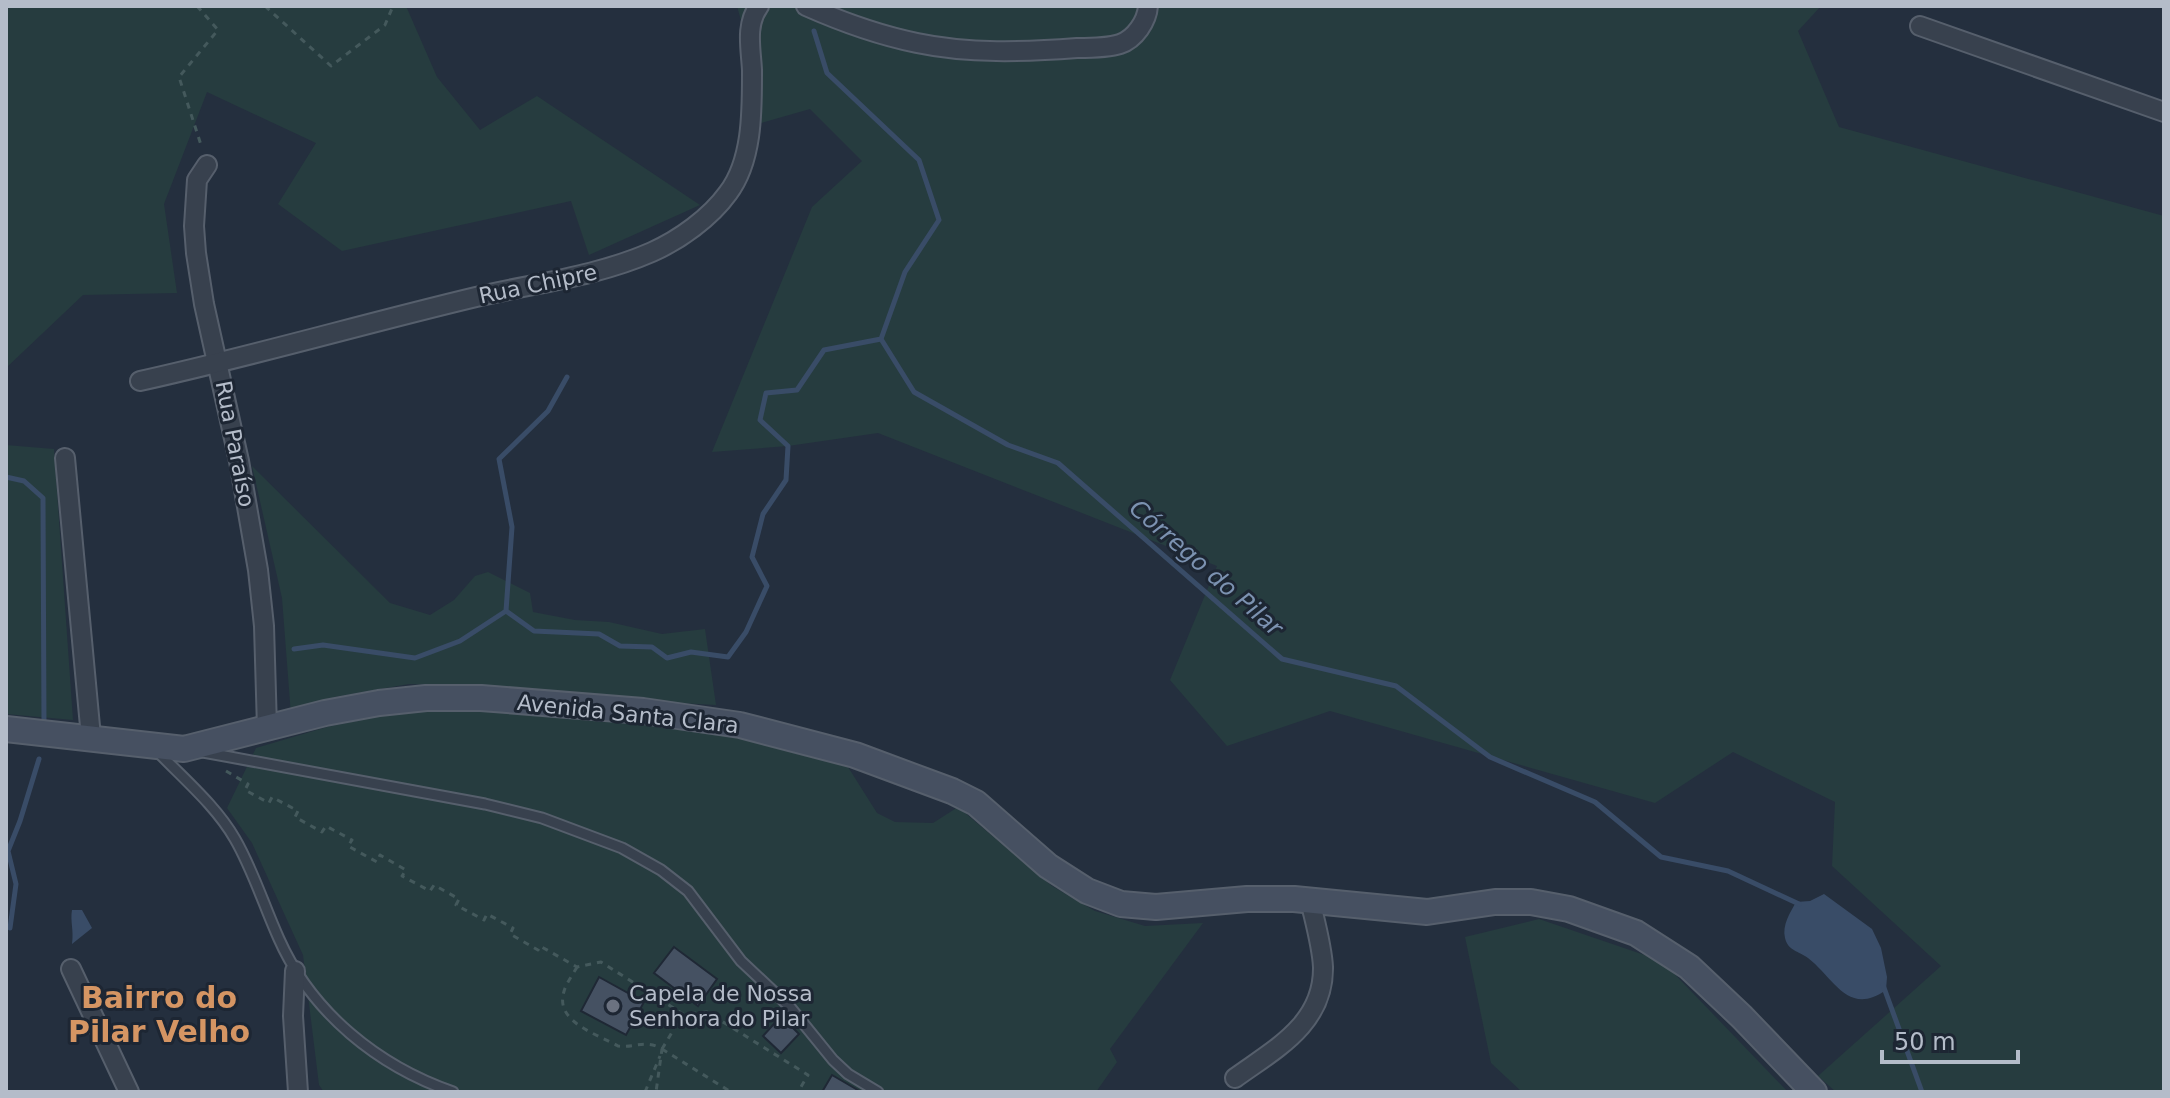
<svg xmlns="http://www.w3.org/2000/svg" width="2170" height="1098" viewBox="0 0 2170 1098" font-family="'DejaVu Sans',sans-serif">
<rect width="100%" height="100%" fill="#242f3e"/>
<g fill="#263c3f">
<polygon points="6,6 406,6 437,77 480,130 537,96 700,205 589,255 571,201 342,251 278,204 316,143 207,92 164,204 177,293 83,295 6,368"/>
<polygon points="737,6 1821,6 1798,31 1839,127 2164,216 2164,1092 1836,1092 1818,1076 1941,966 1832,866 1835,802 1733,752 1655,803 1330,711 1227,746 1170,680 1217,566 878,433 788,446 712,452 812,207 862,161 810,109 754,125 757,79"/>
<polygon points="6,445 54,449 73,720 6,714"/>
<polygon points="252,466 390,603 430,615 454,600 475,576 488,572 530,593 533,612 575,620 609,622 662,634 705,629 716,705 607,699 521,689 409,684 335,697 291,715 282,598"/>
<polygon points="428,706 654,726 737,738 848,767 877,813 895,822 933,823 958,807 1052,886 1095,911 1145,926 1203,923 1110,1049 1117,1062 1096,1092 324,1092 319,1085 303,955 252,843 227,808 256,748 327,727"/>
<polygon points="1539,919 1662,961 1788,1092 1522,1092 1491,1063 1465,937"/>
</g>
<g fill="#394c67">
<path d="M1824,894L1872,929L1881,948L1887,977L1886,990C1848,1017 1834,978 1808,958C1799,951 1788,951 1785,938C1782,925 1790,913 1796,902L1810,901Z"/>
<path d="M72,910H82L92,928L72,944C74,930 70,921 72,910Z"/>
</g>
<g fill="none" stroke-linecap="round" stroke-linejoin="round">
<g stroke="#394c67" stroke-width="5">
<polyline points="881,339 914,392 1008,445 1058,463 1282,659 1396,686 1490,757 1595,802 1661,857 1728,871 1799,904"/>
<polyline points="6,477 24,481 43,498 44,726"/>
<polyline points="506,611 534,631 599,634 620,646 652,647 667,658 691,652 728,657 746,632 767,586 752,557 763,514 786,480 788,446 760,420 766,393 797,390 824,350 881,339 905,272 939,220 919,160 827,73 814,31"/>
<polyline points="294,649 323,645 415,658 460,641 506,611 512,527 499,459 548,411 567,377"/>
<polyline points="10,928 16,884 8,851 20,821 39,759"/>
<polyline points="1883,985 1922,1092"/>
</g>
</g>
<g fill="#455162" stroke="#1f2835" stroke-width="2">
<polygon points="674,947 717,979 698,1006 654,973"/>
<polygon points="599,977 644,1002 626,1035 581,1011"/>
<polygon points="781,1016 799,1034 781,1053 763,1036"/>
<polygon points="832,1075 861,1092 822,1092"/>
</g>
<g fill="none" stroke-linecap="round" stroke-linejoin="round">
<g stroke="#565f6c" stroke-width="13">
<g id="lane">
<path d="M158,752C184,779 216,806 235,839C253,870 264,906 279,939C312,1013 378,1066 453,1092"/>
<polyline points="203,752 485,804 542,818 622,848 661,870 688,891 741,961 790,1007 833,1060 848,1074 878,1092"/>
</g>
</g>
<g stroke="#565f6c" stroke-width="22">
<g id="street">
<path d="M806,6C842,22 878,35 917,43C969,54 1024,52 1077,48C1091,48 1108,48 1120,44C1135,39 1147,21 1148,6"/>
<polyline points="1920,26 2164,112"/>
<polyline points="207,165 197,180 194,226 196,253 204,304 239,461 258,570 264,626 267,728"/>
<path d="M140,381C253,356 363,324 476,297C535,283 595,277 652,252C679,240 710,218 728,193C753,160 752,110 752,70C751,49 745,25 759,6"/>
<polyline points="65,458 91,737"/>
<polyline points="71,969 129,1092"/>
<polyline points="295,971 293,1016 298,1092"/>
<path d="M1235,1078C1275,1049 1324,1024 1323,967C1322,946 1315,922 1310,900"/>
</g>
</g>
<g stroke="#565f6c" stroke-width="28">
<polyline id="secondary" points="6,729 184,749 325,713 379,703 426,698 481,698 643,711 740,725 855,755 952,791 976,803 1048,866 1087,891 1121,904 1156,907 1247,899 1294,899 1427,912 1495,902 1531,902 1569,909 1636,933 1689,967 1742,1017 1814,1092"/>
</g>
<g stroke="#44595c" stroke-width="3" stroke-dasharray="6 6" stroke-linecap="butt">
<polyline points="197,6 218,30 179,77 202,148"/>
<polyline points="265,6 331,66 385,25 393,6"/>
<polyline points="226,771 248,784 245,790 269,803 272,797 298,811 295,817 322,832 326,826 352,840 348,846 377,862 380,855 406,870 402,876 430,891 434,885 459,899 456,905 484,920 487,914 513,928 510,934 538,950 540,946 577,967 601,962 683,1014 707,1012 808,1075 798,1092"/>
<path d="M577,967C572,976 564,986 563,996C558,1023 599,1035 618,1046C635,1048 646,1039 662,1049L656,1092"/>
<polyline points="662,1049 683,1014"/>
<polyline points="662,1049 731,1092"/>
<polyline points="645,1092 660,1056"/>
</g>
<use href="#lane" stroke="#38414e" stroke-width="9"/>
<use href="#street" stroke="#38414e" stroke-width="18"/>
<use href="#secondary" stroke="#465061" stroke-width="24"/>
</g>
<circle fill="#6b7280" stroke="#1d2633" stroke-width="3" cx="613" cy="1006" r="8"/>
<g text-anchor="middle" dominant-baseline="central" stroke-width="6" stroke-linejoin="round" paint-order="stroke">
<g font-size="22" fill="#b4bcc9" stroke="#1d2633">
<text transform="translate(538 284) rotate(-12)">Rua Chipre</text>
<text transform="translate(235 444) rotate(79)">Rua Paraíso</text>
<text transform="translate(628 714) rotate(6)">Avenida Santa Clara</text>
</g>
<g font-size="22" fill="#b4bcc9" stroke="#1d2633" text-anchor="start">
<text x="629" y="993">Capela de Nossa<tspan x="629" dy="25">Senhora do Pilar</tspan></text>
</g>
<g font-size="24" font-style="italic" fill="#7c92b1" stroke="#1d2633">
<text transform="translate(1206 568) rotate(41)">Córrego do Pilar</text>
</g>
<g font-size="30" font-weight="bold" fill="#d59563" stroke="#1d2633">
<text x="159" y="997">Bairro do<tspan x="159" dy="34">Pilar Velho</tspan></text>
</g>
</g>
<rect width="2170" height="1098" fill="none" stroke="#b4bcc9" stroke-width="16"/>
<path d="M1882 1050v12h136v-12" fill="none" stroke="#b4bcc9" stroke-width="4"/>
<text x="1894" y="1050" font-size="24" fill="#b4bcc9" stroke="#1d2633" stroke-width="6" paint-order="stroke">50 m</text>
</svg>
